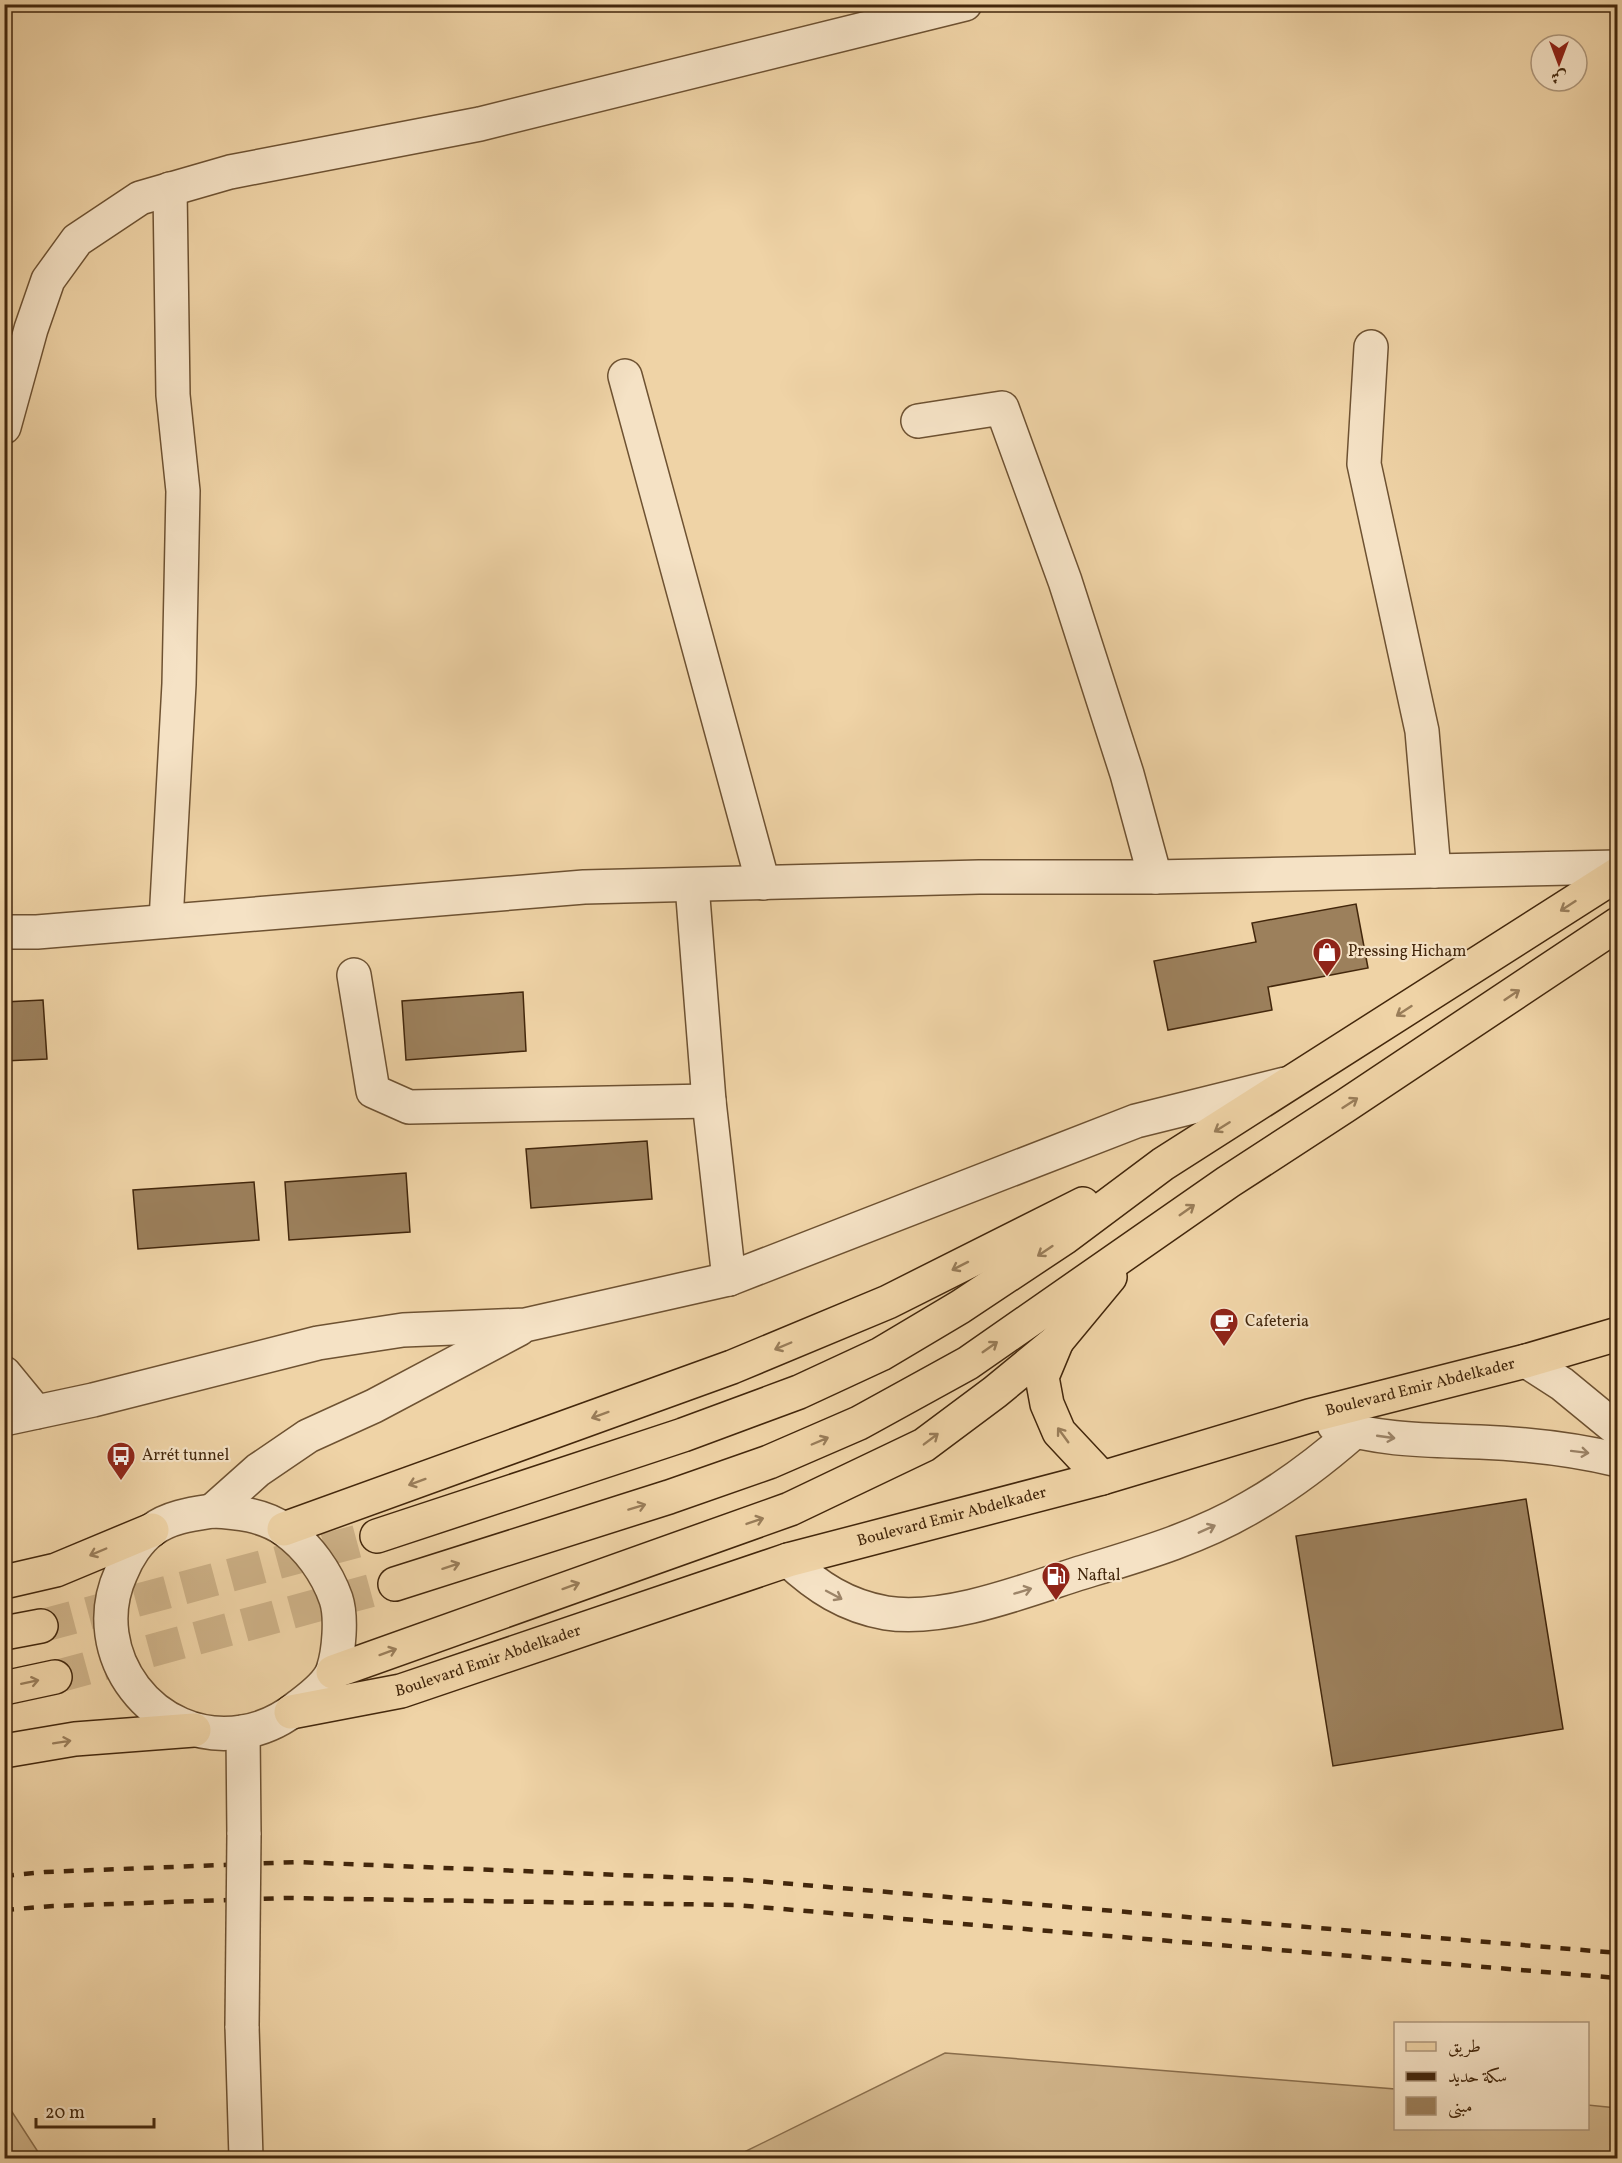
<svg xmlns="http://www.w3.org/2000/svg" width="1622" height="2163" viewBox="0 0 1622 2163" font-family="Vollkorn,Amiri,serif">
<rect width="100%" height="100%" fill="#efd3a6"/>
<filter id="stains"><feTurbulence type="fractalNoise" baseFrequency=".00333" numOctaves="4"/><feColorMatrix values="0 0 0 0 .2 0 0 0 0 .09 0 0 0 0 .02 0 0 0 .5 -.17"/></filter>
<radialGradient id="worn" r=".72"><stop offset=".6" stop-color="#630" stop-opacity="0"/><stop offset="1" stop-color="#630" stop-opacity=".3"/></radialGradient>
<g fill="#d2b68c" stroke="#8a6e4c" stroke-width="1.5">
<polygon points="945,2053 1395,2089 1396,2128 1588,2128 1588,2105 1617,2108 1617,2158 732,2158"/>
<polygon points="4,2101 5,2101 42,2158 5,2158"/>
</g>
<g fill="#9c805c" stroke="#43270c" stroke-width="1.5">
<polygon points="1356,904 1368,968 1268,987 1272,1010 1168,1030 1154,961 1256,942 1252,923"/>
<polygon points="523,992 526,1051 406,1060 402,1001"/>
<polygon points="43,1000 47,1059 4,1061 4,1002"/>
<polygon points="647,1141 652,1199 531,1208 526,1149"/>
<polygon points="406,1173 410,1232 289,1240 285,1182"/>
<polygon points="254,1182 259,1240 138,1249 133,1190"/>
<polygon points="1526,1499 1563,1729 1333,1766 1296,1536"/>
</g>
<g fill="none" stroke-linecap="round" stroke-linejoin="round">
<g stroke="#cdb187" stroke-width="33" stroke-dasharray="33 16" stroke-linecap="butt">
<polyline points="41,1626 377,1536"/>
<polyline points="55,1677 395,1584"/>
</g>
<g stroke="#6e5232" stroke-width="36">
<g id="minor">
<polyline points="1371,347 1364,464 1422,731 1434,871"/>
<polyline points="625,376 763,883"/>
<polyline points="918,421 1002,408 1065,581 1127,774 1155,877"/>
<polyline points="4,427 31,329 48,280 77,240 140,198 230,172 480,124 965,4"/>
<polyline points="692,885 709,1101 729,1279"/>
<polyline points="166,921 179,684 183,491 173,395 170,189"/>
<polyline points="4,932 37,932 584,887 979,877 1155,877 1618,867"/>
<polyline points="354,975 373,1091 409,1107 709,1101"/>
<polyline points="1526,1361 1562,1384 1618,1430"/>
<polyline points="4,1373 36,1412"/>
<polyline points="4,1419 93,1400 318,1343 403,1330 525,1325 729,1279 1136,1121 1285,1084"/>
<path d="M1334,1425C1381,1441 1431,1440 1480,1442C1526,1444 1573,1449 1618,1460"/>
<path d="M212,1511C237,1512 264,1515 285,1530C308,1546 327,1573 336,1599C342,1617 339,1652 333,1670C328,1685 311,1697 299,1706C283,1719 263,1729 242,1732C154,1746 84,1654 121,1573C127,1558 138,1540 152,1530C169,1517 192,1514 212,1511Z"/>
<polyline points="212,1511 258,1470 308,1436 374,1406 519,1329"/>
<path d="M788,1560C817,1587 846,1606 886,1613C944,1622 1022,1592 1077,1574C1136,1556 1197,1539 1251,1507C1288,1486 1322,1460 1354,1432"/>
<polyline points="243,1732 244,1835"/>
<polyline points="242,2026 246,2158"/>
</g>
</g>
<g stroke="#43270c" stroke-width="36">
<g id="major">
<path id="s1" d="M291,1712L401,1691L788,1560L1102,1478L1309,1416L1526,1361L1618,1334"/>
</g>
</g>
<g stroke="#43270c" stroke-width="36">
<g id="highway">
<polyline points="1057,1341 1042,1377 1047,1404 1059,1432 1102,1478"/>
<polyline points="284,1529 732,1367 888,1302 1083,1204"/>
<polyline points="377,1536 683,1435 799,1392 881,1354 960,1307 1064,1238 1163,1164 1618,874"/>
<polyline points="4,1582 56,1570 152,1530"/>
<polyline points="395,1584 669,1497 769,1462 859,1423 968,1363 1228,1182 1345,1106 1618,924"/>
<polyline points="4,1633 41,1626"/>
<polyline points="333,1672 790,1509 924,1445 995,1392 1057,1341 1110,1277"/>
<polyline points="4,1688 55,1677"/>
<polyline points="4,1751 75,1739 194,1730"/>
</g>
</g>
<use href="#minor" stroke="#f5e2c5" stroke-width="33"/>
<use href="#major" stroke="#efd3a6" stroke-width="33"/>
<use href="#highway" stroke="#efd3a6" stroke-width="33"/>
<g stroke="#43270c" stroke-width="4.5" stroke-dasharray="10 10" stroke-linecap="butt">
<polyline points="4,1876 45,1872 297,1862 744,1880 1618,1953"/>
<polyline points="4,1910 53,1906 286,1898 734,1905 1618,1978"/>
</g>
<g stroke="#6e5232" stroke-width="36" stroke-linecap="butt">
<polyline id="minor-bridge" points="242,2026 244,1835"/>
</g>
<use href="#minor-bridge" stroke="#f5e2c5" stroke-width="33"/>
</g>
<defs><path id="oneway-shaft" d="M-6 0H5M1.5-3L5.5 0L1.5 3" fill="none" stroke-width="1.6" stroke-linecap="round" stroke-linejoin="round" transform="scale(1.5)"/></defs>
<g stroke="#997d59">
<use href="#oneway-shaft" transform="translate(1568 906) rotate(147)"/>
<use href="#oneway-shaft" transform="translate(1512 995) rotate(-34)"/>
<use href="#oneway-shaft" transform="translate(1404 1011) rotate(147)"/>
<use href="#oneway-shaft" transform="translate(1350 1103) rotate(-33)"/>
<use href="#oneway-shaft" transform="translate(1222 1127) rotate(148)"/>
<use href="#oneway-shaft" transform="translate(1187 1210) rotate(-35)"/>
<use href="#oneway-shaft" transform="translate(1045 1251) rotate(146)"/>
<use href="#oneway-shaft" transform="translate(960 1266) rotate(153)"/>
<use href="#oneway-shaft" transform="translate(783 1346) rotate(157)"/>
<use href="#oneway-shaft" transform="translate(990 1347) rotate(-35)"/>
<use href="#oneway-shaft" transform="translate(600 1415) rotate(160)"/>
<use href="#oneway-shaft" transform="translate(1063 1435) rotate(-126)"/>
<use href="#oneway-shaft" transform="translate(931 1439) rotate(-37)"/>
<use href="#oneway-shaft" transform="translate(820 1441) rotate(-23)"/>
<use href="#oneway-shaft" transform="translate(417 1482) rotate(160)"/>
<use href="#oneway-shaft" transform="translate(637 1507) rotate(-17)"/>
<use href="#oneway-shaft" transform="translate(755 1521) rotate(-19)"/>
<use href="#oneway-shaft" transform="translate(98 1552) rotate(157)"/>
<use href="#oneway-shaft" transform="translate(451 1566) rotate(-18)"/>
<use href="#oneway-shaft" transform="translate(571 1586) rotate(-20)"/>
<use href="#oneway-shaft" transform="translate(388 1652) rotate(-20)"/>
<use href="#oneway-shaft" transform="translate(30 1682) rotate(-12)"/>
<use href="#oneway-shaft" transform="translate(62 1742) rotate(-9)"/>
</g>
<g stroke="#9c8468">
<use href="#oneway-shaft" transform="translate(1386 1437) rotate(8)"/>
<use href="#oneway-shaft" transform="translate(1580 1452) rotate(7)"/>
<use href="#oneway-shaft" transform="translate(1207 1529) rotate(-24)"/>
<use href="#oneway-shaft" transform="translate(1023 1591) rotate(-17)"/>
<use href="#oneway-shaft" transform="translate(834 1595) rotate(28)"/>
</g>
<defs>
<g id="shop-pin" transform="scale(1.5)"><path d="M0 17L-7.5 6A9.5 9.5 0 1 1 7.5 6Z" fill="#8f2418" stroke="#f5e2c5"/><path d="M-5-2.5h2.3a2.7 3.5 0 0 1 5.4 0H5L5.5 6h-11ZM-1.5-2.5h3a1.5 2.3 0 0 0-3 0Z" fill="#fff"/></g>
<g id="cafe-pin" transform="scale(1.5)"><path d="M0 17L-7.5 6A9.5 9.5 0 1 1 7.5 6Z" fill="#8f2418" stroke="#f5e2c5"/><path d="M-5.5-4.5H6V0H3Q3 3.5 0 3.5H-2.5Q-5.5 3.5-5.5 0ZM3-3.2v2h1.7v-2ZM-6 4.5H4V6H-6Z" fill="#fff"/></g>
<g id="bus-pin" transform="scale(1.5)"><path d="M0 17L-7.5 6A9.5 9.5 0 1 1 7.5 6Z" fill="#8f2418" stroke="#f5e2c5"/><path d="M-5-6H5V4H4V6H2V4H-2V6H-4V4H-5ZM-3.5-4V0h7V-4ZM-3.5 1.2v1.5H-2V1.2ZM2 1.2v1.5H3.5V1.2Z" fill="#fff"/></g>
<g id="fuel-pin" transform="scale(1.5)"><path d="M0 17L-7.5 6A9.5 9.5 0 1 1 7.5 6Z" fill="#8f2418" stroke="#f5e2c5"/><path d="M-5.5-6h7V0h2V4h1.3V-2.5L3-4.5l.8-.8L6-3V5H2.5V1h-1V6h-7ZM-4.2-4.7v3.2H.2V-4.7Z" fill="#fff"/></g>
</defs>
<g fill-rule="evenodd">
<use href="#shop-pin" x="1327" y="952"/>
<use href="#cafe-pin" x="1224" y="1322"/>
<use href="#bus-pin" x="121" y="1456"/>
<use href="#fuel-pin" x="1056" y="1576"/>
</g>
<g text-anchor="middle" dominant-baseline="central" stroke-width="4.5" stroke-linejoin="round" paint-order="stroke">
<g font-size="16" fill="#43270c" stroke="#f5e2c5" text-anchor="start">
<text x="1348" y="952">Pressing Hicham</text>
<text x="1245" y="1322">Cafeteria</text>
<text x="142" y="1456">Arrét tunnel</text>
<text x="1077" y="1576">Naftal</text>
</g>
<g font-size="16" fill="#43270c" stroke="#f5e2c5">
<text stroke="none"><textPath href="#s1" startOffset="1176">Boulevard Emir Abdelkader</textPath></text>
<text stroke="none"><textPath href="#s1" startOffset="690">Boulevard Emir Abdelkader</textPath></text>
<text stroke="none"><textPath href="#s1" startOffset="204">Boulevard Emir Abdelkader</textPath></text>
</g>
</g>
<rect width="1622" height="2163" fill="none" stroke="#efd3a6" stroke-width="24"/>
<rect x="6" y="6" width="1610" height="2151" fill="none" stroke="#43270c" stroke-width="3"/>
<rect x="12" y="12" width="1598" height="2139" fill="none" stroke="#43270c" stroke-width="1.5"/>
<rect x="1394" y="2022" width="195" height="108" fill="#f5e2c5" stroke="#ae977b" stroke-width="1.5"/>
<rect x="1406" y="2042" width="30" height="9" fill="#efd3a6" stroke="#ae977b" stroke-width="1.5"/>
<text x="1448" y="2052" font-size="18" fill="#43270c">طريق</text>
<rect x="1406" y="2072" width="30" height="9" fill="#43270c" stroke="#ae977b" stroke-width="1.5"/>
<text x="1448" y="2082" font-size="18" fill="#43270c">سكة حديد</text>
<rect x="1406" y="2097" width="30" height="18" fill="#9c805c" stroke="#ae977b" stroke-width="1.5"/>
<text x="1448" y="2112" font-size="18" fill="#43270c">مبنى</text>
<g transform="translate(1559 63) rotate(180)"><circle r="28" fill="#f5e2c5" stroke="#ae977b" stroke-width="1.5"/>
<path d="M0-4.5L10 22L0 15L-10 22Z" fill="#8f2418"/>
<text y="-9" font-size="16" font-weight="bold" text-anchor="middle" fill="#43270c">ش</text>
</g>
<path d="M36 2118v9h118v-9" fill="none" stroke="#43270c" stroke-width="3"/>
<text x="45" y="2118" font-size="18" fill="#43270c" stroke="#f5e2c5" stroke-width="4.5" paint-order="stroke">20 m</text>
<rect width="100%" height="100%" filter="url(#stains)"/>
<rect width="100%" height="100%" fill="url(#worn)"/>
</svg>
